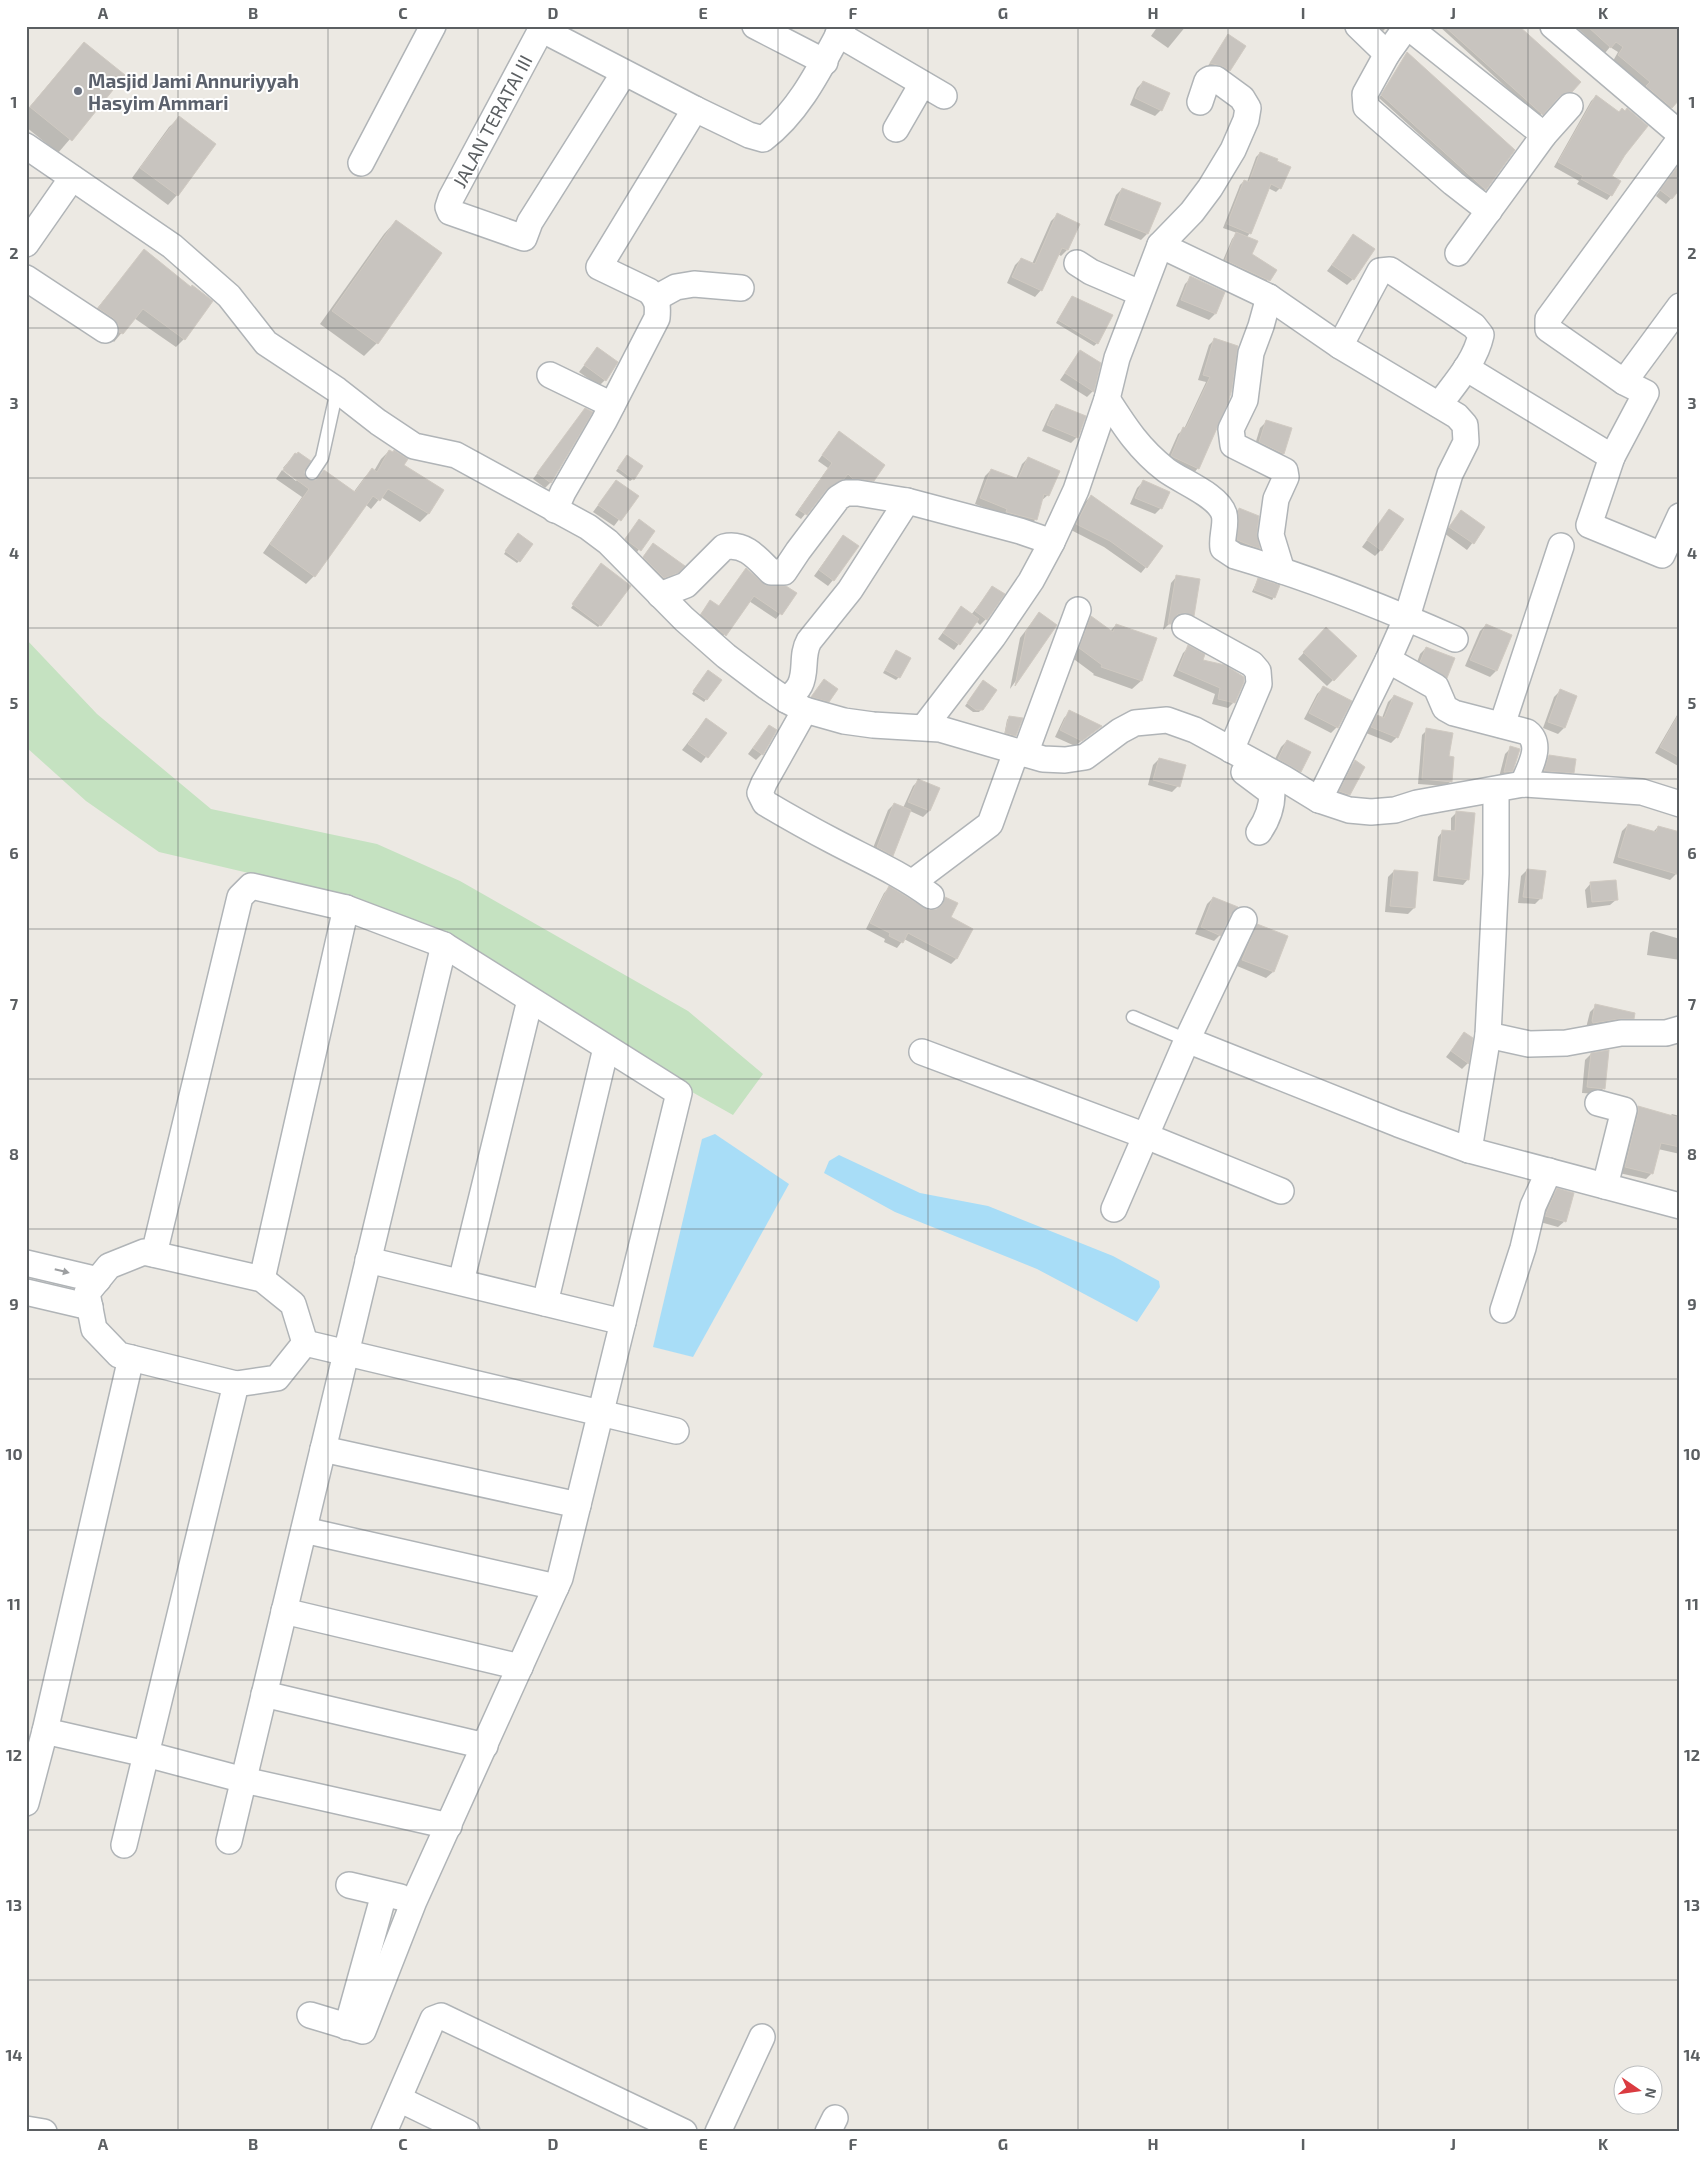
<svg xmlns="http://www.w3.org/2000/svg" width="1706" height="2158" viewBox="0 0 1706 2158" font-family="'Exo 2',sans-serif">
<rect width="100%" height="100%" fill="#ece9e3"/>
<polygon fill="#c5e2c1" points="26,639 97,714 211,809 377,844 460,881 688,1011 763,1074 733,1115 339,894 159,852 86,801 26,747"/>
<g fill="#a8ddf7">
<polygon points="715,1134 789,1184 693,1357 653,1347 702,1139"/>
<polygon points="839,1155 920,1193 988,1206 1113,1256 1159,1281 1160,1287 1137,1322 1037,1269 895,1212 824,1173 829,1161"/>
</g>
<g fill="#0003">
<polygon points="1158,26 1186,26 1168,48 1151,36"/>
<polygon points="1376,26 1388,26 1383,31"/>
<polygon points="1439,26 1517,26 1579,82 1568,94 1561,95 1556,98 1539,117"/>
<polygon points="1575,26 1672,26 1680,97 1666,113 1642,92 1646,88 1613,61 1618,52 1610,47 1605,53"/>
<polygon points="1229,36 1244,46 1229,70 1223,76 1205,70"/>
<polygon points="84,43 124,76 58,153 26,127 26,111"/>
<polygon points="1407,54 1514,150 1483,192 1379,98"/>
<polygon points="1143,82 1161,110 1155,116 1130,105 1137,88"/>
<polygon points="1596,96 1624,154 1610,176 1611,195 1607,200 1577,184 1579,181 1554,167 1591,101"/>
<polygon points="179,118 215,144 177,195 168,205 132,178 169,127"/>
<polygon points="1260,153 1280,188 1276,192 1268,188 1250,233 1246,238 1251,255 1275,270 1264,285 1221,265 1232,239 1237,233 1223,228 1240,185 1244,181 1247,182 1256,157"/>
<polygon points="1680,163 1680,194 1677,192 1666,204 1656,196"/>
<polygon points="1122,189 1147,234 1141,240 1104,225 1116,195"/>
<polygon points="1057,215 1078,224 1067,250 1061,256 1058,254 1041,290 1035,297 1007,283 1015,265 1021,259 1032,264 1051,221"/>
<polygon points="396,221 441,253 377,343 364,356 320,324 384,234"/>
<polygon points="1353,236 1353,279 1347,285 1327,271"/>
<polygon points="144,251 184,339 176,347 134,318 114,342 90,317"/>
<polygon points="1191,278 1215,314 1209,320 1176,306 1185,284"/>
<polygon points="1070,300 1097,343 1094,346 1056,323"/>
<polygon points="1214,340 1237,347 1198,468 1193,474 1166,461 1178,434 1184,429 1206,382 1198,380 1209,345"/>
<polygon points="597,349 605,380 599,386 579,372"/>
<polygon points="1080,351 1100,364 1093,391 1087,397 1060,380"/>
<polygon points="1057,405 1077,437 1071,443 1042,431 1051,411"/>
<polygon points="585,409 591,412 550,483 545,488 533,479"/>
<polygon points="1266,422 1290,429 1283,454 1277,460 1254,448 1260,428"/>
<polygon points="834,438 873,480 868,485 848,483 843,479 823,492 801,519 795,515 828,468 818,461"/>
<polygon points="389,451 403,466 443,490 428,514 420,522 381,497 371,509 365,504 314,576 306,584 263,553 302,497 276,479 282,470 296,481 298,479 283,468 295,454 306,481 315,481 324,472 353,493 364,478 372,470 374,471 381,459"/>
<polygon points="627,456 633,479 630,481 616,471"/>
<polygon points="1028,458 1048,495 1041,501 1036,519 1030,525 975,504 985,476 991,470 1016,479 1022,464"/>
<polygon points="616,481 637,496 614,526 593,512"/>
<polygon points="1143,482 1161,508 1155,514 1130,504 1137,488"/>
<polygon points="1091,496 1146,567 1141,573 1104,547 1071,530 1085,502"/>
<polygon points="1239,509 1258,517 1255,533 1259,548 1253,554 1232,546 1233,515"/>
<polygon points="1389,510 1381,550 1375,556 1362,547"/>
<polygon points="1461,512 1484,528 1467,550 1444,533"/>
<polygon points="639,521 653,531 634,556 620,545"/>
<polygon points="843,536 833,580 828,586 814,576"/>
<polygon points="516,537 519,561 517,563 504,554"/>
<polygon points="653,544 683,566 670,578 657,583 638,564"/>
<polygon points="599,567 600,625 598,627 571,608"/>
<polygon points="746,569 765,586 795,594 776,619 749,601 720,640 696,620 710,602 718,607"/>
<polygon points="1177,576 1193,615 1187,621 1178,618 1173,620 1163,630 1171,583"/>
<polygon points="1258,579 1274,597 1272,600 1252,592"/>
<polygon points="993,587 986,619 980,625 976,621 954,650 938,639 961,608 971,615"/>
<polygon points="1039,613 1056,625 1010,689 1020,638"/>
<polygon points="1091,617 1110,631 1116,625 1156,639 1141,681 1132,689 1093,675 1094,674 1071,657 1083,626"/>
<polygon points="1486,625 1510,635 1496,671 1490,677 1465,666 1480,631"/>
<polygon points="1320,635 1333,680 1327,686 1298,659"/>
<polygon points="1189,647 1234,702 1228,708 1212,704 1215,694 1173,676 1183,653"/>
<polygon points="1426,648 1453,659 1446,677 1440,683 1415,668 1420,654"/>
<polygon points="896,651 899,677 896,680 883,673"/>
<polygon points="706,674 720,680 704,702 692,694"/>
<polygon points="822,683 828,701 825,704 810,700"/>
<polygon points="981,684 982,709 979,712 973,712 965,706"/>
<polygon points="1323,688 1337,727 1331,733 1304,719 1317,694"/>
<polygon points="1560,691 1564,728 1558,734 1543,728 1554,697"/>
<polygon points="1394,696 1397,737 1391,743 1366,733 1371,722 1377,716 1382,718 1388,702"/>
<polygon points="1680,710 1680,767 1655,753"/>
<polygon points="1070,712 1100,726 1075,746 1055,737 1064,718"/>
<polygon points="1009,717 1015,736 1012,738 1004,736 1007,720"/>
<polygon points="706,719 725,733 701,763 682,750"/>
<polygon points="769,726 762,754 756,760 748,754"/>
<polygon points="1427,730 1448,757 1451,781 1446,786 1418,784 1422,735"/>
<polygon points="1287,741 1309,752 1300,771 1294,777 1272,765 1281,747"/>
<polygon points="1511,748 1512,771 1505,777 1499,777 1505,754"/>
<polygon points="1549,756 1573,772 1570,775 1542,773 1546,759"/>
<polygon points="1159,759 1178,786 1172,792 1148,785 1153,765"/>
<polygon points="1355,762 1349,794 1343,800 1334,797 1349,768"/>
<polygon points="919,780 939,789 929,811 923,817 910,811 892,855 886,861 871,853 888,810 894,804 903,808 913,786"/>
<polygon points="1456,813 1468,879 1463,885 1433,881 1438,837 1443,831 1451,832 1451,818"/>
<polygon points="1628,825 1653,832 1658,827 1680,833 1680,875 1676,874 1670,880 1613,863 1622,831"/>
<polygon points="1527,870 1541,898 1535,904 1518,903 1521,876"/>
<polygon points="1394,871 1414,908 1408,914 1385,912 1388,877"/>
<polygon points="1591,883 1617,899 1610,905 1587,908 1585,890"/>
<polygon points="889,888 929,912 938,910 940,904 946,898 950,918 971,929 956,959 951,964 904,939 897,948 884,942 885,939 866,929 884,893"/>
<polygon points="1213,898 1230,914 1220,935 1214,941 1195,934 1207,904"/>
<polygon points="1258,926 1286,937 1273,972 1266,978 1237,966 1252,932"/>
<polygon points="1653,931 1680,939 1680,964 1680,960 1647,955 1650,933"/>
<polygon points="1596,1006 1633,1018 1627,1024 1586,1028 1590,1012"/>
<polygon points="1464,1034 1472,1039 1468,1063 1462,1069 1446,1057"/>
<polygon points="1591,1054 1604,1088 1598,1094 1582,1093 1585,1060"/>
<polygon points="1638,1108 1670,1116 1672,1114 1680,1116 1680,1154 1658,1149 1652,1173 1646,1179 1619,1173 1632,1114"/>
<polygon points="1557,1190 1565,1221 1558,1227 1540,1222 1551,1196"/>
</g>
<g fill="#c8c4bf" stroke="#d0cac2">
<polygon points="1444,26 1519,26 1581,82 1572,92 1565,93 1560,96 1543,115"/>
<polygon points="1587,26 1674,26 1680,31 1680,99 1672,108 1646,86 1650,82 1618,55 1623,47 1616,42 1611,48"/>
<polygon points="1228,34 1246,46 1230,71 1224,67 1210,63"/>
<polygon points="84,42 125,75 72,141 30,107"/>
<polygon points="1407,52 1515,150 1486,190 1381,95"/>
<polygon points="1143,81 1170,93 1162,111 1135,98"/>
<polygon points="1596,95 1619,112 1622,108 1625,111 1627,108 1648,126 1625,155 1612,176 1621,181 1612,196 1581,179 1583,176 1558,162"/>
<polygon points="179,116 216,144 178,196 140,168"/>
<polygon points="1260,152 1278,159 1277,161 1291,167 1281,189 1271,184 1251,234 1227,224 1244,180 1249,182"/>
<polygon points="1680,164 1680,189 1672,199 1660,190"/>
<polygon points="1122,188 1161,203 1148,234 1110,219"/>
<polygon points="1057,213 1080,224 1068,250 1062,248 1042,291 1012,277 1021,258 1035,264"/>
<polygon points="396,220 442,253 378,344 332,311"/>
<polygon points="1236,232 1258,241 1252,254 1277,270 1270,281 1225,260"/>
<polygon points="1353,234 1375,249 1354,280 1332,265"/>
<polygon points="144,249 191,287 192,285 213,301 185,340 143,309 123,334 119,332 118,324 113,318 98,308"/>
<polygon points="1190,276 1225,292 1216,314 1181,300"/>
<polygon points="1072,296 1113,315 1098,344 1058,320"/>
<polygon points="1214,338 1238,346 1232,389 1228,403 1199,469 1171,456 1183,427 1186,428 1210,377 1203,375"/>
<polygon points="597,347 618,362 606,381 584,365"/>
<polygon points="1080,350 1101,363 1094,392 1065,373"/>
<polygon points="1056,404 1086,416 1078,438 1047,425"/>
<polygon points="585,408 593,412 551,483 537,473"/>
<polygon points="1266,420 1292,428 1284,454 1259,442"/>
<polygon points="839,431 885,465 874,481 853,479 848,474 844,479 827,489 807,515 799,510 832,463 822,455"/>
<polygon points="389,450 393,452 394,450 408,459 404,465 444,490 429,514 388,489 380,501 373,496 315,577 270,544 309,489 283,470 295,453 297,454 298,452 311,461 304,472 307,479 316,480 324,470 355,492 372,468 377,472"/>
<polygon points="627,455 643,466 634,480 618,468"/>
<polygon points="1028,457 1060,471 1049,496 1044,494 1037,520 1006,512 1007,509 980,498 991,469 1018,479"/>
<polygon points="616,480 639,496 621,521 598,505"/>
<polygon points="1143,480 1170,492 1162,509 1135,498"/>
<polygon points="1091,495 1163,546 1147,568 1110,541 1076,524"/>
<polygon points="1239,508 1259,516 1257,533 1260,549 1237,540"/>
<polygon points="1389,509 1404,519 1382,551 1367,540"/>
<polygon points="1461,510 1485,527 1474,544 1449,527"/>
<polygon points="639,519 655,531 641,551 625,539"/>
<polygon points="518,533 533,544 520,562 505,551"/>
<polygon points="843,535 859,546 834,581 819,570"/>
<polygon points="653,543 685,566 678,573 664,578 643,557"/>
<polygon points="601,563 631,586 601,626 572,604"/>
<polygon points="746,568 765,585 786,586 797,593 782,615 754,596 726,636 701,614 710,600 719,606"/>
<polygon points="1176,575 1200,579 1194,616 1185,613 1178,614 1171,624 1168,624"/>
<polygon points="1258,578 1280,585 1275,598 1254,590"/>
<polygon points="992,586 1005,594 987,620 975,611"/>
<polygon points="961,606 979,619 960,645 943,633"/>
<polygon points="1039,612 1057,625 1015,686 1026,631"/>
<polygon points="1091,616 1113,632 1116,624 1157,638 1142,681 1101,667 1102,665 1079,648"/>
<polygon points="1486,624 1512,635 1497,671 1470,660"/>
<polygon points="1326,627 1357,656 1334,681 1303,652"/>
<polygon points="1188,645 1205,654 1203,660 1225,665 1244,677 1244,682 1235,703 1218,699 1220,688 1178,670"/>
<polygon points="1426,647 1455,658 1447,678 1420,662"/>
<polygon points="896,650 911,658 900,678 885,670"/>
<polygon points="708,670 722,680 707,700 693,691"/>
<polygon points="824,679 838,689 829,702 811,697"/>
<polygon points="983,680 997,690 983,710 976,710 967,703"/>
<polygon points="1323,686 1352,701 1338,728 1309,713"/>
<polygon points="1560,689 1577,696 1565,728 1548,722"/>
<polygon points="1394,695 1413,703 1398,738 1371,727 1377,715 1384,718"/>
<polygon points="1069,710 1102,726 1082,741 1060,730"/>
<polygon points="1680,712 1680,758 1660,747"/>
<polygon points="1009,716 1023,718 1016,736 1005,733"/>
<polygon points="706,718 727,733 708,758 688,744"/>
<polygon points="769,725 777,730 763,755 753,748"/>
<polygon points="1426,728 1453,733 1449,756 1454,757 1452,782 1422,779"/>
<polygon points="1287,740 1311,752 1301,772 1278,759"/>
<polygon points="1510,746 1520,749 1513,771 1506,772 1504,772"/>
<polygon points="1549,755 1576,759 1574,773 1544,771"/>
<polygon points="1159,758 1186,765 1180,787 1153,780"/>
<polygon points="1355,760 1365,767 1350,795 1339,791"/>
<polygon points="918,779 940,788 930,811 908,802"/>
<polygon points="894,803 911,810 893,856 877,847"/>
<polygon points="1456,811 1475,813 1469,880 1438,876 1442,830 1455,831"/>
<polygon points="1628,824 1656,832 1658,826 1680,832 1680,875 1618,857"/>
<polygon points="1527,869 1546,871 1542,899 1523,897"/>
<polygon points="1394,870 1418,872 1415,908 1390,906"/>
<polygon points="1616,880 1618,900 1592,902 1590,882"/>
<polygon points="889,886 929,910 937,909 942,905 945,897 958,903 951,917 973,929 957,959 908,933 903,943 889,936 890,933 870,923"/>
<polygon points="1213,897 1238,907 1231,914 1221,936 1201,927"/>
<polygon points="1257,924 1288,936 1274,972 1242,960"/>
<polygon points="1595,1004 1635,1013 1634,1019 1619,1019 1593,1023 1592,1021"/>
<polygon points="1464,1032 1473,1038 1469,1064 1451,1051"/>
<polygon points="1609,1050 1605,1089 1587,1087 1591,1053"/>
<polygon points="1638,1106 1680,1118 1680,1147 1661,1143 1653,1174 1625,1167 1638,1113"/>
<polygon points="1557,1188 1574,1193 1566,1222 1545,1216"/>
</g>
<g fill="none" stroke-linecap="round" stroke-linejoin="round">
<g stroke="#b0b4b7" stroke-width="15">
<g id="service">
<polyline points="312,473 322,458 337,390"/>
<polyline points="1133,1017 1187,1040"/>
</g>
</g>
<g stroke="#b0b4b7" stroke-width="28">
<g id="minor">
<polyline points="543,26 451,198 448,207 450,212 524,238 530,222 624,73"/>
<polyline points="755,26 825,62"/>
<polyline points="1358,26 1387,54"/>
<polyline points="1407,26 1387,54 1365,94 1366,107 1453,183 1489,211"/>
<polyline points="1407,26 1544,135"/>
<polyline points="1553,26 1680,134"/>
<path d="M541,29L695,109L749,135L763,139C800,111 821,66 843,26"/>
<polyline points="838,34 944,96"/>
<polyline points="896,129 922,84"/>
<polyline points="1680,139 1548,319 1548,329 1624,382 1646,393 1612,457 1589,525 1662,555 1680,516"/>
<polyline points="26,146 172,246 229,296 266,343 337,390 378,422 414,446 456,455 588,527 608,542 684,619 726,656 767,687 786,700 805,710 844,721 873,725 940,729 1043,759 1065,760 1085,757 1120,731 1135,723 1167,720 1195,730 1283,778 1319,800 1349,810 1371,812 1395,810 1417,803 1523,784 1642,792 1680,804"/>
<polyline points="361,163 433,26"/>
<polyline points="26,244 72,178"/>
<polyline points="1160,245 1269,297 1340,346 1457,416 1465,425 1466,442 1450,474 1407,617 1388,660 1319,800"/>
<polyline points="1458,253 1544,135 1570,106"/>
<polyline points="1077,263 1091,272 1140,293"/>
<polyline points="26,278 105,330"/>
<polyline points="1269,297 1261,326 1251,353 1245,400 1231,429 1233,445 1285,471 1286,477 1276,499 1271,535 1282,571"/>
<polyline points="656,298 676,287 694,284 741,288"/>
<path d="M1340,346L1380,271L1390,270L1474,326L1481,335C1475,362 1455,383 1439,405"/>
<polyline points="1466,368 1612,457"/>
<polyline points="550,375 612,405"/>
<polyline points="1624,382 1680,306"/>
<path d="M1107,399C1125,427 1139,449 1166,470C1182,482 1218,495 1224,514C1227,524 1221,538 1223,548L1235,556C1310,578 1383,607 1455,639"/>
<path d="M555,510L563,492L604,421L657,318C658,306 658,300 649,291L599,267L695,109"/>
<path d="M660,595L686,585L724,547C745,542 758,559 771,572H784L798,551L838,498L846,493H858L907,501L1020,531L1052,542"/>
<polyline points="1185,627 1252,664 1258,671 1259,684 1231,750"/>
<path d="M1388,660L1436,687L1445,708L1454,713L1527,732C1544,745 1529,768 1523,784"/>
<path d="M786,700C791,696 797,691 800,685C807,671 801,655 809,641L850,590L907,501"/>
<path d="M805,710L764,783L760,793L765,803C787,816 810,829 833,841C867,859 900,873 931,896"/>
<polyline points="1502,725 1561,546"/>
<polyline points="924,727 993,637 1031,581 1052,542 1076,490 1107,399 1117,358 1160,245 1192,212 1210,188 1233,150 1246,120 1248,108 1242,98 1216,79 1210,79 1207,81 1200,102"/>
<polyline points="1025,754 1078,610"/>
<path d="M1244,772L1272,793C1272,807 1268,819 1259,832"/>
<polyline points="913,882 990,824 1016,752"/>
<polyline points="1488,1035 1529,1044 1566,1043 1621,1033 1666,1033 1680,1029"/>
<polyline points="1187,1040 1398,1124 1469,1150 1680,1206"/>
<polyline points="922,1052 1146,1136 1281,1191"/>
<polyline points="1598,1103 1624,1110 1605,1186"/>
<polyline points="1469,1150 1488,1035 1496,874 1496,790"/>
<polyline points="1114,1209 1187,1040 1244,920"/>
<polygon points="144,1252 262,1279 293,1304 305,1343 277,1378 236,1384 119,1355 94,1329 87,1293 109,1266"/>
<polyline points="154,1254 240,897 251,886 346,908 444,945 679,1093 623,1322 368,1260"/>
<polyline points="26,1263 98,1280"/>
<polyline points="262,1279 346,908"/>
<polyline points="461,1282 530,1000"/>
<polyline points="26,1292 90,1307"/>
<polyline points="545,1303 606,1048"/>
<polyline points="1503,1310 1523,1248 1533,1206 1549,1171"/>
<polyline points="305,1343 676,1431"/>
<polyline points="323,1449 578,1505"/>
<polyline points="304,1530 556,1587"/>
<polyline points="284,1611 520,1667"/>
<polyline points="264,1694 485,1746"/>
<polyline points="45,1731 146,1754 244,1780 449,1826"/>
<polyline points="26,1803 45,1731 131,1358"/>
<polyline points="229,1841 444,945"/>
<polyline points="124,1845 236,1384"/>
<polyline points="349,1885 400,1897"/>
<polyline points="310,2015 363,2031 414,1901 560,1578 623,1322"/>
<polyline points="347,2027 384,1894"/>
<polyline points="399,2099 467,2132"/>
<polyline points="26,2129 44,2132"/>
<polyline points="384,2132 433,2019 441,2016 684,2132"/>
<polyline points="718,2132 762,2037"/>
<polyline points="828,2132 835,2118"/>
</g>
</g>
<use href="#service" stroke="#fff" stroke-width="12"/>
<use href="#minor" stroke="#fff" stroke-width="25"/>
</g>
<defs><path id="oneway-solid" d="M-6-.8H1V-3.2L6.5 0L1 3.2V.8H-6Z" transform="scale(1.25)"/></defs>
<use fill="#9d9fa1" href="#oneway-solid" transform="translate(62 1271) rotate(14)"/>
<path fill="none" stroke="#5b5f62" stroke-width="1" stroke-opacity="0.55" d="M178,26V2132M328,26V2132M478,26V2132M628,26V2132M778,26V2132M928,26V2132M1078,26V2132M1228,26V2132M1378,26V2132M1528,26V2132M26,178H1680M26,328H1680M26,478H1680M26,628H1680M26,779H1680M26,929H1680M26,1079H1680M26,1229H1680M26,1379H1680M26,1530H1680M26,1680H1680M26,1830H1680M26,1980H1680"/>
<circle fill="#6b7280" stroke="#fff" stroke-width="2" cx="78" cy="91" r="5"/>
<g text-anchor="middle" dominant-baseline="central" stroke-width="4" stroke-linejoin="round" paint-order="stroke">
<g font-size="19" font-weight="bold" fill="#5b616d" stroke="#fff" text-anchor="start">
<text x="88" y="80">Masjid Jami Annuriyyah<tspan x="88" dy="22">Hasyim Ammari</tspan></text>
</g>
<g font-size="19" fill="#5b5f62" stroke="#fff">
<text transform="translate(492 121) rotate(-62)">JALAN TERATAI III</text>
</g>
</g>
<rect width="1706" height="2158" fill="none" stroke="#ffffff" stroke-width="55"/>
<g transform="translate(1638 2090) rotate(103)"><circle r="24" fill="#ffffff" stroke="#bdbfc0"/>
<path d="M0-4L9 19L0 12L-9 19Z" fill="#da3b40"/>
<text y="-8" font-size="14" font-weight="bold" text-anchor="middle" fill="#5b5f62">N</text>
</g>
<rect x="28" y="28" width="1650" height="2102" fill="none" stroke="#5b5f62" stroke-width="2"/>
<g font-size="16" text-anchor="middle" font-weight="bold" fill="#5b5f62">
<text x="103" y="19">A</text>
<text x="253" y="19">B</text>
<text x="403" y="19">C</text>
<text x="553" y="19">D</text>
<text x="703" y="19">E</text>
<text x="853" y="19">F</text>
<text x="1003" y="19">G</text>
<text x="1153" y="19">H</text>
<text x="1303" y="19">I</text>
<text x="1453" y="19">J</text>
<text x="1603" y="19">K</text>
<text x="14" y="108">1</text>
<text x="1692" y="108">1</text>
<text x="14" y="259">2</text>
<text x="1692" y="259">2</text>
<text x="14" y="409">3</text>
<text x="1692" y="409">3</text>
<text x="14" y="559">4</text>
<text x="1692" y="559">4</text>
<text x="14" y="709">5</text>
<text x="1692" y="709">5</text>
<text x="14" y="859">6</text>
<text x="1692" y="859">6</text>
<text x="14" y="1010">7</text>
<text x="1692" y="1010">7</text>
<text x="14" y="1160">8</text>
<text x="1692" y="1160">8</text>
<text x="14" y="1310">9</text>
<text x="1692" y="1310">9</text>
<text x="14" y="1460">10</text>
<text x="1692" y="1460">10</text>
<text x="14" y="1610">11</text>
<text x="1692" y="1610">11</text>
<text x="14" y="1761">12</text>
<text x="1692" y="1761">12</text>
<text x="14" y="1911">13</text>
<text x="1692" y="1911">13</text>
<text x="14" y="2061">14</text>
<text x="1692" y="2061">14</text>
<text x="103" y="2150">A</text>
<text x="253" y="2150">B</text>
<text x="403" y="2150">C</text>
<text x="553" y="2150">D</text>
<text x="703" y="2150">E</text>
<text x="853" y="2150">F</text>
<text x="1003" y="2150">G</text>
<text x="1153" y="2150">H</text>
<text x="1303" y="2150">I</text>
<text x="1453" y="2150">J</text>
<text x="1603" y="2150">K</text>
</g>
</svg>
